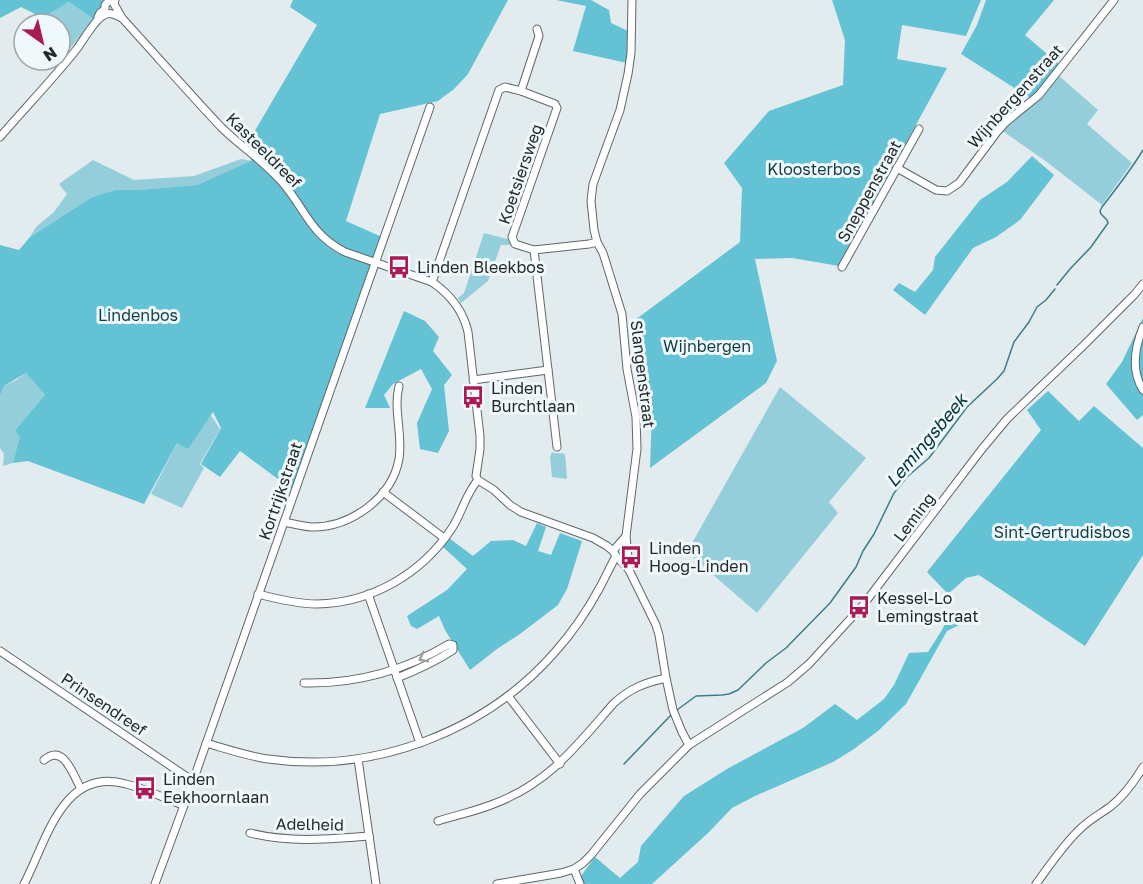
<svg xmlns="http://www.w3.org/2000/svg" width="1143" height="884" viewBox="0 0 1143 884" font-family="'Golos Text',sans-serif">
<rect width="100%" height="100%" fill="#e2ebed"/>
<g fill="#95cedb">
<polygon points="69,2 93,19 59,63 57,63 53,60 60,60 60,24 41,24 43,18"/>
<polygon points="1058,75 1098,110 1087,124 1132,163 1102,205 1047,162 1001,130"/>
<polygon points="241,159 252,161 197,185 141,190 115,190 92,197 30,237 36,227 54,212 67,194 59,184 93,160 134,180 194,176"/>
<polygon points="484,233 511,240 513,245 501,245 488,281 461,303 458,298 464,293"/>
<polygon points="26,373 45,395 15,430 21,437 13,463 3,466 4,454 0,448 0,396 4,386 15,381"/>
<polygon points="780,387 866,458 829,502 838,513 757,613 687,552"/>
<polygon points="210,414 220,429 200,464 204,468 182,508 151,494 177,443 187,448"/>
<path d="M552,452C557,455 561,452 565,454L567,479L552,477L550,457Z"/>
</g>
<g fill="#64c2d5">
<polygon points="0,0 106,0 93,19 69,2 43,18 21,7 0,18"/>
<polygon points="293,0 508,0 468,74 454,89 438,101 380,114 346,221 382,237 294,491 240,451 220,477 201,464 221,428 213,412 188,449 177,443 144,504 28,461 13,463 20,437 15,430 45,395 26,373 4,386 0,396 0,245 19,250 30,237 92,197 115,190 139,190 197,185 251,161 249,151 246,146 317,25 290,7"/>
<polygon points="556,0 591,0 609,10 611,23 628,31 627,63 573,51 586,6"/>
<polygon points="832,0 981,0 966,36 902,25 897,59 947,68 839,266 792,258 755,259 777,361 766,383 650,468 652,411 635,320 740,242 742,188 724,163 769,111 843,85 845,40"/>
<polygon points="986,0 1054,0 1025,35 1060,65 1032,99 961,54 977,25"/>
<polygon points="1032,156 1054,175 1020,220 996,237 973,248 925,315 893,290 899,283 915,292 933,270 935,257 980,200 1007,182"/>
<polygon points="404,311 425,321 439,337 433,351 452,375 444,385 449,431 438,453 420,449 417,423 432,389 421,369 393,384 384,395 390,408 365,408"/>
<polygon points="1143,318 1143,415 1137,420 1106,384 1122,362"/>
<polygon points="1048,391 1079,421 1094,406 1143,448 1143,555 1085,646 979,575 966,578 948,594 927,572 1041,430 1027,410"/>
<polygon points="537,523 546,527 538,551 551,555 560,533 582,541 567,589 558,605 520,634 497,649 470,670 445,630 439,616 417,629 411,626 407,616 447,590 467,569 443,547 449,538 473,556 491,541 513,540 526,546"/>
<polygon points="957,620 959,625 947,631 906,704 878,731 854,749 833,762 755,796 732,808 708,833 652,884 583,884 578,880 595,857 620,878 638,862 641,846 684,796 727,769 803,728 835,704 857,720 884,699 894,685 909,653 928,652 942,630 946,622"/>
</g>
<g fill="none" stroke-linecap="round" stroke-linejoin="round">
<g stroke="#3a7e8b" stroke-width="1.5">
<path d="M1057,285L1070,269L1091,247L1108,223L1107,220L1101,214L1100,211L1102,207C1116,189 1131,170 1143,150"/>
<polyline points="677,710 696,696 722,695 729,694 738,690 766,663 786,648 830,603 856,567 863,551 874,534 894,493 908,476 929,458 967,407 997,379 1004,371 1014,342 1029,322 1037,307 1046,300 1055,289"/>
<polyline points="624,764 671,715"/>
</g>
<g stroke="#5f6769" stroke-width="9">
<g id="minor">
<path d="M115,0L114,4L122,18C155,54 187,91 221,127C240,146 264,161 282,182C306,210 310,234 345,252L432,282C451,295 463,310 468,332L480,436V449L476,476L478,480L494,490L510,505L521,512L593,538L607,546L613,551L616,556L629,570"/>
<polyline points="632,0 631,53 628,74 620,110 593,184 591,201 594,230 597,242 603,253 622,314 627,369 636,417 637,449 626,536 629,570 656,625 659,635 666,678 673,710 682,732 689,745"/>
<polyline points="98,17 100,13 105,9 105,5 108,2 108,0"/>
<polyline points="521,91 539,36 537,29"/>
<path d="M0,137C25,108 52,80 76,50C83,41 92,24 101,17C109,11 114,14 122,18"/>
<polyline points="897,168 936,190 947,191 959,183 997,132 1006,122 1039,95 1114,0"/>
<polyline points="534,250 557,447"/>
<polyline points="842,267 919,129"/>
<polyline points="432,282 499,90 505,87 521,91 555,104 557,108 512,237 515,244 534,250 589,244 597,242"/>
<path d="M1143,327C1135,347 1131,371 1143,390"/>
<polyline points="473,380 548,370"/>
<polyline points="383,492 444,538"/>
<path d="M284,522C293,524 302,526 311,527C350,528 392,498 399,459C403,434 393,410 399,386"/>
<polyline points="613,551 626,536"/>
<path d="M258,594C277,599 297,604 317,604C371,603 422,574 452,528C462,513 466,493 478,480"/>
<polyline points="368,594 420,743"/>
<polyline points="0,651 193,781"/>
<path d="M304,683C356,684 404,671 449,644L453,645V650C435,662 417,670 397,678"/>
<polyline points="508,696 560,764"/>
<path d="M206,743C227,749 247,756 268,759C374,774 485,732 555,652C572,633 587,611 599,589C605,578 610,567 616,556"/>
<polyline points="358,759 376,884"/>
<path d="M44,760C64,743 73,775 81,789"/>
<path d="M438,821C457,815 477,811 496,803C550,782 577,745 614,703C631,688 644,683 666,678"/>
<path d="M250,833C289,843 330,839 369,836"/>
<polyline points="574,869 580,884"/>
<path d="M24,884C46,843 62,766 126,784C146,789 164,798 183,805"/>
<polyline points="155,884 193,781 430,107"/>
<polyline points="497,884 561,873 574,869 583,863 591,855 640,794 689,745 788,682 809,664 864,604 982,449 1007,419 1084,345 1134,295 1143,284"/>
<path d="M1036,884C1050,865 1063,845 1080,829C1089,820 1100,814 1110,807C1124,796 1134,782 1143,767"/>
</g>
</g>
<use href="#minor" stroke="#fff" stroke-width="7"/>
</g>
<defs><path id="oneway-chevron" d="M-2-3.5L2.5 0L-2 3.5" fill="none" stroke-width="1.6" stroke-linecap="round" stroke-linejoin="round" transform="scale(1.5)"/></defs>
<use stroke="#9d9e9f" href="#oneway-chevron" transform="translate(423 658) rotate(153)"/>
<defs>
<g id="bus-bare" transform="scale(1.8)"><path d="M-5-6H5V4H4V6H2V4H-2V6H-4V4H-5ZM-3.5-4V0h7V-4ZM-3.5 1.2v1.5H-2V1.2ZM2 1.2v1.5H3.5V1.2Z" fill="#a91a57" stroke="#eff8fb" stroke-width="2.5" paint-order="stroke"/></g>
</defs>
<g fill-rule="evenodd">
<use href="#bus-bare" x="399" y="267"/>
<use href="#bus-bare" x="473" y="397"/>
<use href="#bus-bare" x="631" y="557"/>
<use href="#bus-bare" x="859" y="607"/>
<use href="#bus-bare" x="145" y="788"/>
</g>
<g text-anchor="middle" dominant-baseline="central" stroke-width="6" stroke-linejoin="round" paint-order="stroke">
<g font-size="16" fill="#252829" stroke="#eff8fb">
<text transform="translate(1015 96) rotate(-48)">Wijnbergenstraat</text>
<text transform="translate(264 150) rotate(45)">Kasteeldreef</text>
<text transform="translate(520 174) rotate(-71)">Koetsiersweg</text>
<text transform="translate(869 191) rotate(-61)">Sneppenstraat</text>
<text transform="translate(643 374) rotate(83)">Slangenstraat</text>
<text transform="translate(280 491) rotate(-71)">Kortrijkstraat</text>
<text transform="translate(914 517) rotate(-53)">Leming</text>
<text transform="translate(104 704) rotate(34)">Prinsendreef</text>
<text transform="translate(310 824) rotate(1)">Adelheid</text>
</g>
<g font-size="16" fill="#103c45" stroke="#eff8fb">
<text x="814" y="169">Kloosterbos</text>
<text x="138" y="315">Lindenbos</text>
<text x="707" y="346">Wijnbergen</text>
<text x="1062" y="532">Sint-Gertrudisbos</text>
</g>
<g font-size="16" fill="#252829" stroke="#eff8fb" text-anchor="start">
<text x="417" y="267">Linden Bleekbos</text>
<text x="491" y="388">Linden<tspan x="491" dy="18">Burchtlaan</tspan></text>
<text x="649" y="548">Linden<tspan x="649" dy="18">Hoog-Linden</tspan></text>
<text x="877" y="598">Kessel-Lo<tspan x="877" dy="18">Lemingstraat</tspan></text>
<text x="163" y="779">Linden<tspan x="163" dy="18">Eekhoornlaan</tspan></text>
</g>
<g font-size="18" font-style="italic" fill="#03323a" stroke="#eff8fb">
<text transform="translate(926 440) rotate(-50)">Lemingsbeek</text>
</g>
</g>
<g transform="translate(42 42) rotate(146)"><circle r="28" fill="#eff8fb" stroke="#9ea5a7" stroke-width="1.5"/>
<path d="M0-4.5L10 22L0 15L-10 22Z" fill="#a91a57"/>
<text y="-9" font-size="16" font-weight="bold" text-anchor="middle" fill="#252829">N</text>
</g>
</svg>
